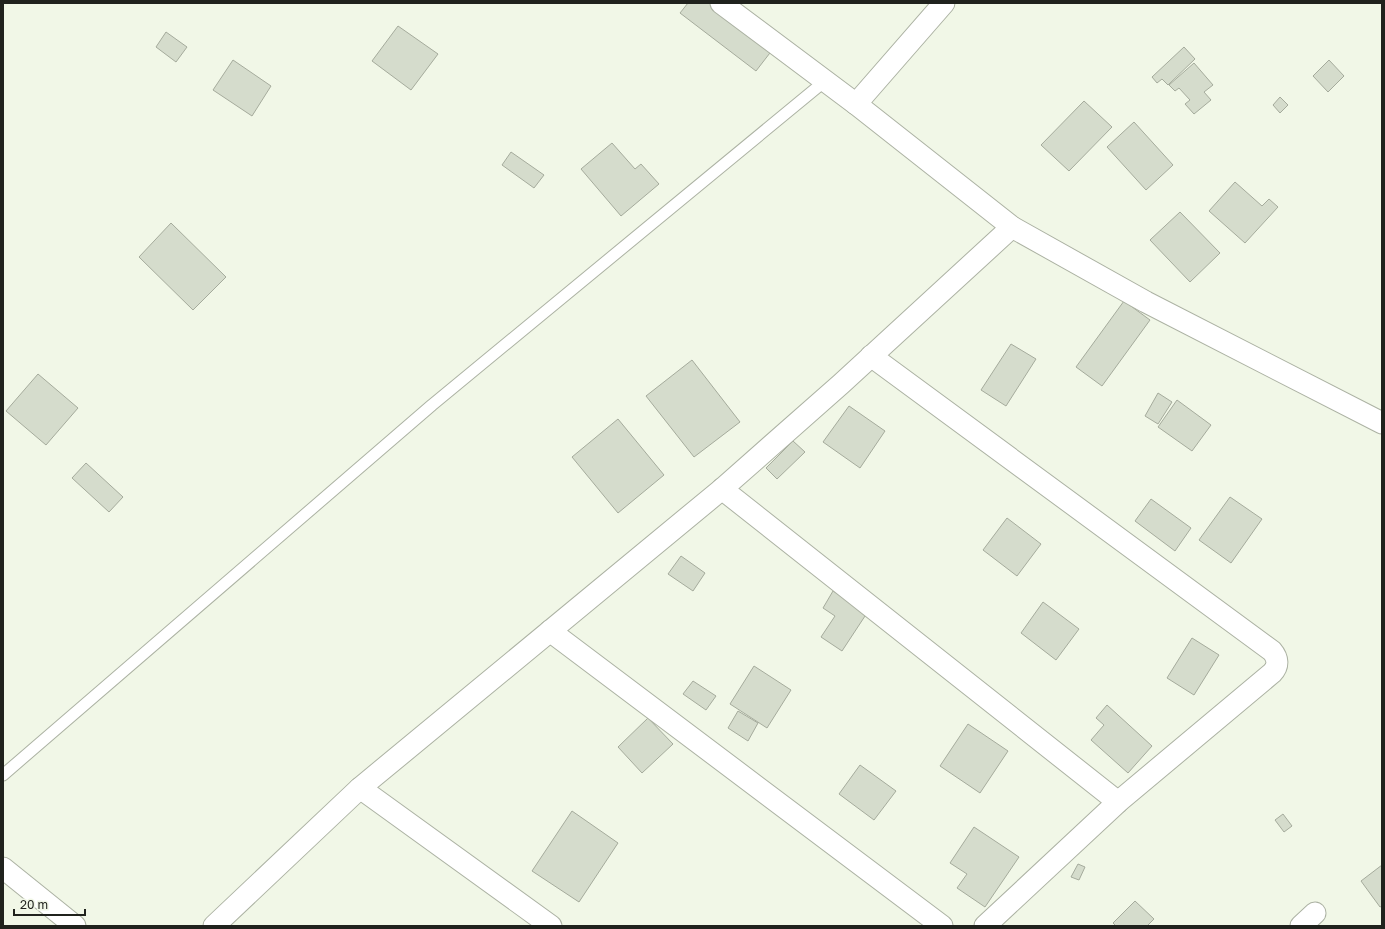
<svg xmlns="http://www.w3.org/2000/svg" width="1385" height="929" viewBox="0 0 1385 929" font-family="'Golos Text',sans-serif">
<rect width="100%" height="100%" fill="#f1f7e7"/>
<g fill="#d5dccc" stroke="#a5ab9c">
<polygon points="688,3 713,3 773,49 756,71 680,13"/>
<polygon points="398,26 438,54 411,90 372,61"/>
<polygon points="166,32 187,47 176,62 156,47"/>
<polygon points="1184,47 1195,59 1168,85 1162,79 1157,83 1152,77"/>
<polygon points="233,60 271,86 252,116 213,90"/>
<polygon points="1329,60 1344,76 1328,92 1313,76"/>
<polygon points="1194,63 1213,85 1204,92 1211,100 1194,114 1185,104 1190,100 1179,88 1175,91 1169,85"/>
<polygon points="1280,97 1288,105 1280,113 1273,105"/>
<polygon points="1084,101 1112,127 1069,171 1041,145"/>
<polygon points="1134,122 1173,165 1146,190 1107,147"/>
<polygon points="612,143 635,169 641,164 659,184 621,216 581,169"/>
<polygon points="511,152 544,175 534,188 502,165"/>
<polygon points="1235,182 1262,206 1269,199 1278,207 1245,243 1209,211"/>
<polygon points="1180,212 1220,253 1190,282 1150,240"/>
<polygon points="171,223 226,277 193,310 139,257"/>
<polygon points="1124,301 1150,320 1102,386 1076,367"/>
<polygon points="1011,344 1036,359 1006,406 981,390"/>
<polygon points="692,360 740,422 694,457 646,396"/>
<polygon points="38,374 78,408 46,445 6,411"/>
<polygon points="1158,393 1172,402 1158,424 1145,416"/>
<polygon points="1177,400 1211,425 1192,451 1158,427"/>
<polygon points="849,406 885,431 860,468 823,442"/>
<polygon points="618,419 664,475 618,513 572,457"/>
<polygon points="793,441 805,452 777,479 766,468"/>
<polygon points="86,463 123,497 109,512 72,478"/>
<polygon points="1230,497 1262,519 1231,563 1199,540"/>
<polygon points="1151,499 1191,528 1175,551 1135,521"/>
<polygon points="1007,518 1041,544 1017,576 983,550"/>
<polygon points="681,556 705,573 693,591 668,574"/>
<polygon points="833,591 867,613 842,651 821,637 835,616 823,608"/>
<polygon points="1043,602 1079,629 1056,660 1021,633"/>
<polygon points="1192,638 1219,655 1194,695 1167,678"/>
<polygon points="754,666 791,690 767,728 730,704"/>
<polygon points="693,681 716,696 706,710 683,694"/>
<polygon points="1107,705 1152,746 1128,773 1091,740 1104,725 1096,718"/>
<polygon points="738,711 758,723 748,741 728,728"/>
<polygon points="648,718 673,744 642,773 618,747"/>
<polygon points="968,724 1008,751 980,793 940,766"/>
<polygon points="860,765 896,791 874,820 839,794"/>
<polygon points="572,811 618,843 579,902 532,871"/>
<polygon points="1283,814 1292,826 1284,832 1275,820"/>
<polygon points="974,827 1019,857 985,907 957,888 967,874 950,863"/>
<polygon points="1078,864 1085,867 1079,880 1071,877"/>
<polygon points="1382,865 1382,906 1380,907 1361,881"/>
<polygon points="1135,901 1154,919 1147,926 1116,926 1113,923"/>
</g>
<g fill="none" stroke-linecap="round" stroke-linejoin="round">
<g stroke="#acb2a3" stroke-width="13">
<polyline id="service" points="3,775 432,405 825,81"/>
</g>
<g stroke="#acb2a3" stroke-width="23">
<g id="minor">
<polyline points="721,3 856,104"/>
<polyline points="944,3 856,104 1012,227 1146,302 1382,423"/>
<path d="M871,356L1272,651C1278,658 1279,666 1272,673L1118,802L985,926"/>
<polyline points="722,489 1118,802"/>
<polyline points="550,631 942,926"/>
<polyline points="360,788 551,926"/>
<polyline points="3,868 75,926"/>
<polyline points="214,926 360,788 722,489 841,384 1012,227"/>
<polyline points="1301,926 1315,913"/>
</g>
</g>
<use href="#service" stroke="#fff" stroke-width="11"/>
<use href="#minor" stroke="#fff" stroke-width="21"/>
</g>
<rect width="1385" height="929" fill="none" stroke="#20221d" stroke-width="8"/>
<path d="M14 909v6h71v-6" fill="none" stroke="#20221d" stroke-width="2"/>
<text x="20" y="909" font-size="12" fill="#20221d" stroke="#f1f7e7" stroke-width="3" paint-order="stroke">20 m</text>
</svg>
